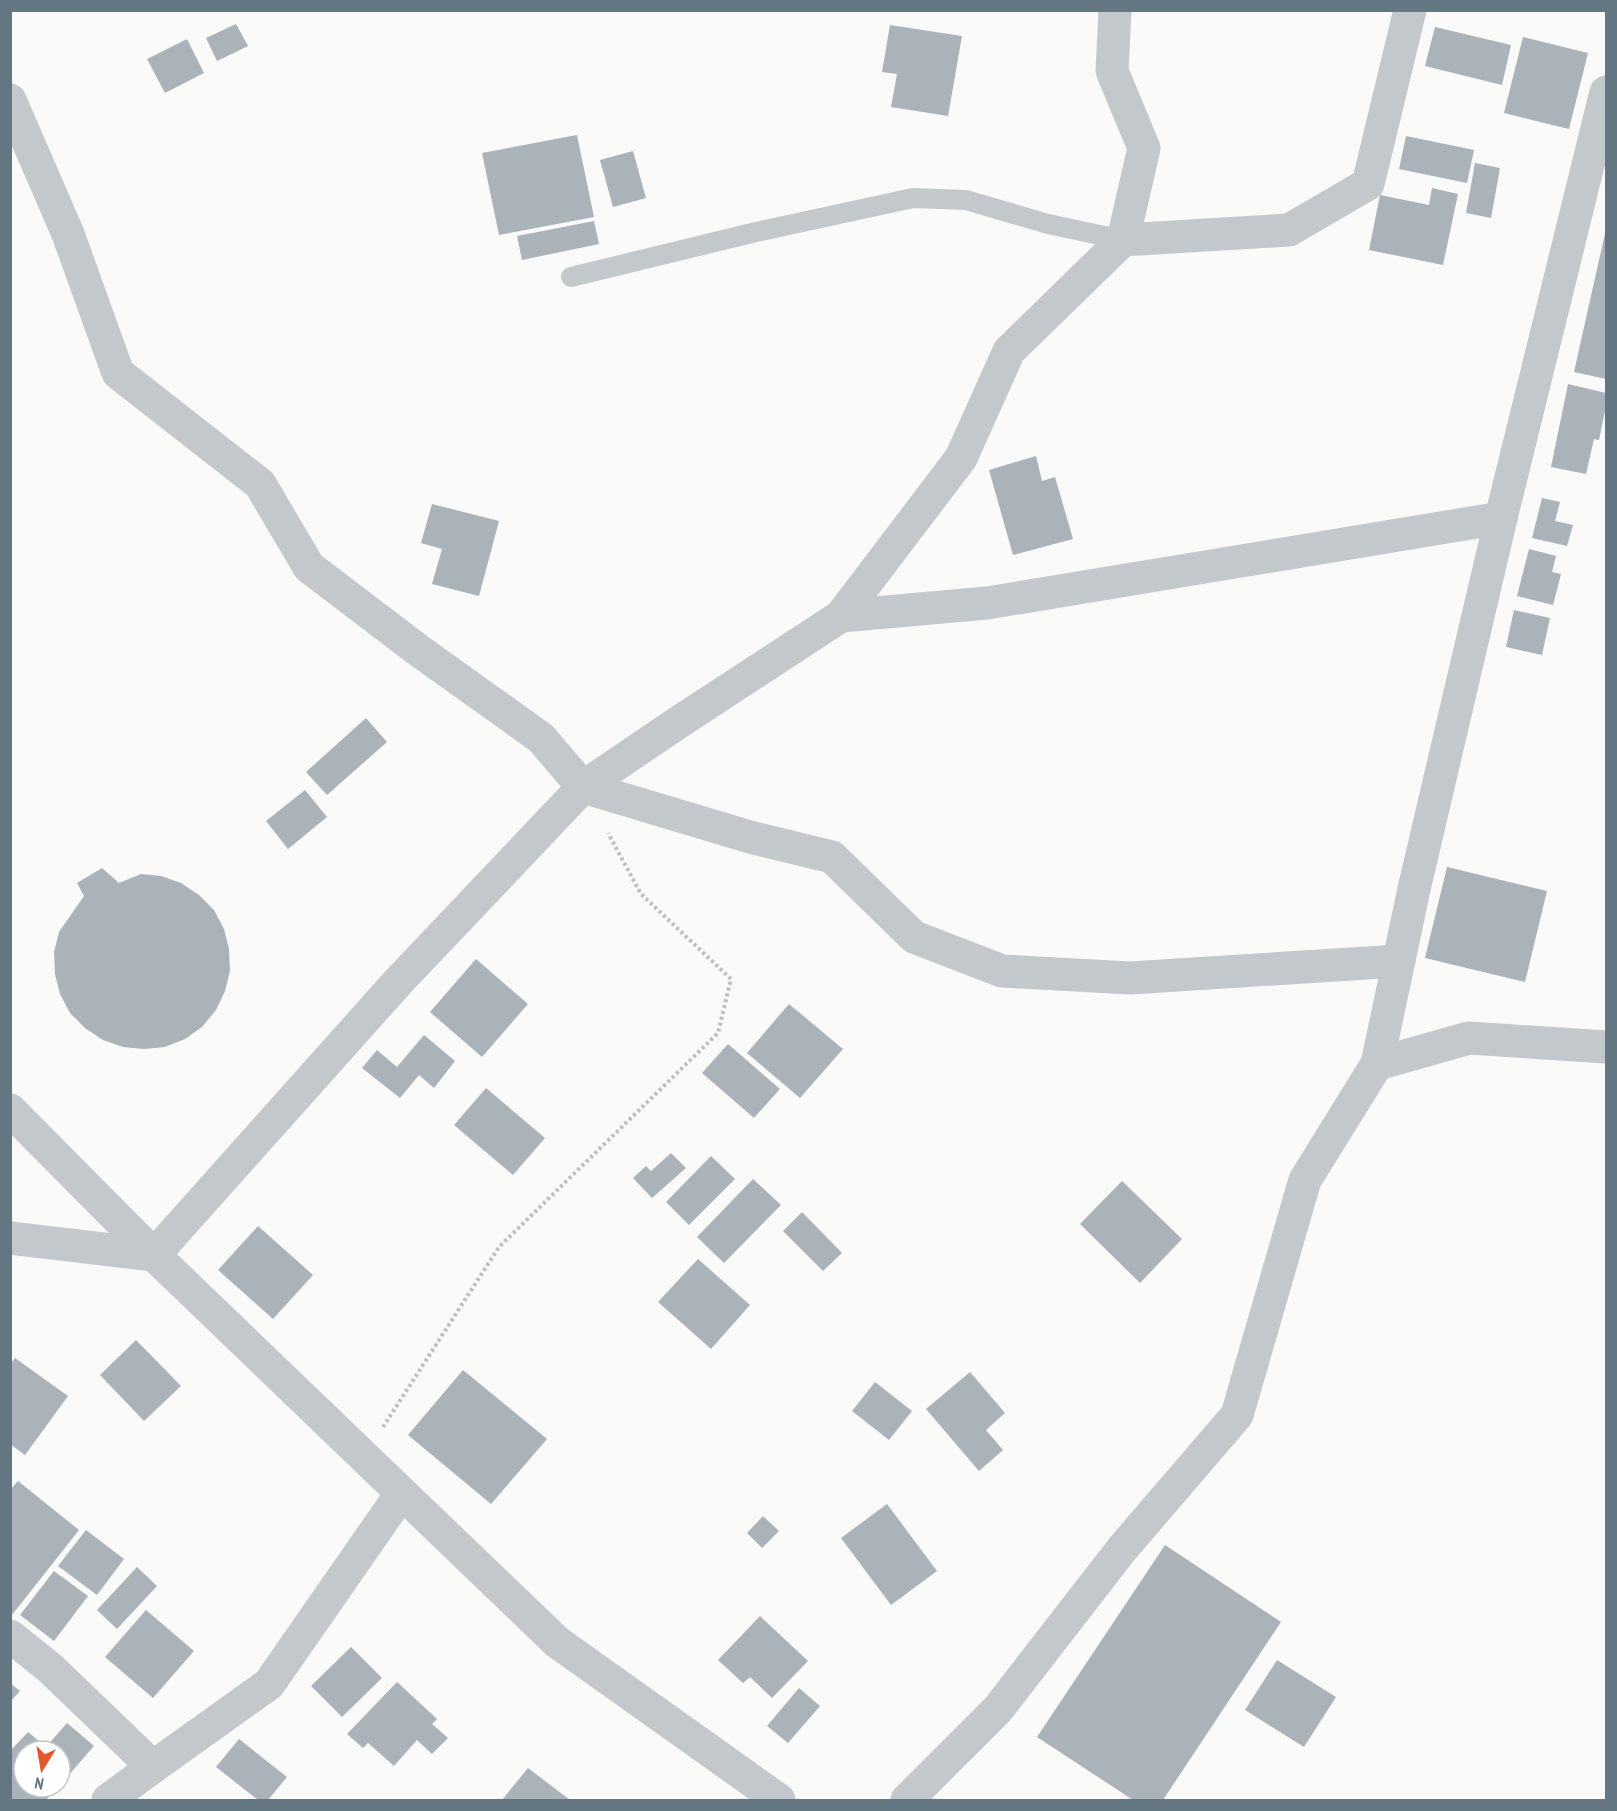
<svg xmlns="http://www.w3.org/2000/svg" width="1617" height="1811" viewBox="0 0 1617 1811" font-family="'PT Sans Narrow',sans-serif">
<rect width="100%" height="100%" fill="#fafaf8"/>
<g fill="#aab3b9">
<polygon points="236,24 248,46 217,61 206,38"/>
<polygon points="890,25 962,36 948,116 891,107 897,74 882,72"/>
<polygon points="1435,27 1511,45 1502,85 1425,66"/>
<polygon points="1523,37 1588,53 1569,129 1504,113"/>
<polygon points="187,39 204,73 165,93 147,59"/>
<polygon points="577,135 594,217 499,235 482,153"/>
<polygon points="1406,136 1474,150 1467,183 1399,169"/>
<polygon points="633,151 646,198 613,207 600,160"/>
<polygon points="1475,163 1500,168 1491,218 1466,213"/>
<polygon points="1432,188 1458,194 1443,265 1369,250 1380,195 1429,205"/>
<polygon points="594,221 599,244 522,260 517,236"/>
<polygon points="1606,229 1606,379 1574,372"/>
<polygon points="1568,384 1606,393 1606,406 1599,440 1594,439 1586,474 1551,467"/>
<polygon points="1036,456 1042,481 1055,477 1073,539 1013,555 989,470"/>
<polygon points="1542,498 1560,502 1555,521 1573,525 1567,546 1532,538"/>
<polygon points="432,504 499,521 479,596 432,584 442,549 421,543"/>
<polygon points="1529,549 1556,556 1552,572 1561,574 1553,605 1517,596"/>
<polygon points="1514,610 1550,618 1542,655 1506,647"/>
<polygon points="366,718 387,742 327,795 306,772"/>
<polygon points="305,790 327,817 288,849 266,821"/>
<polygon points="1447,867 1547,891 1525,982 1425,958"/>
<polygon points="102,868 119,883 141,874 161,876 181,883 199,895 214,910 224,929 229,949 230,971 225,991 216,1010 202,1027 185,1039 165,1047 144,1049 123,1047 103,1040 85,1028 70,1013 60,994 55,974 54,952 59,932 84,896 77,883"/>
<polygon points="476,959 528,1004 482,1057 430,1012"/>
<polygon points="789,1004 843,1049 800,1098 747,1053"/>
<polygon points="424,1035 455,1061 434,1088 419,1075 400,1098 362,1068 377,1050 397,1067"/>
<polygon points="728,1044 780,1089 754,1118 702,1073"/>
<polygon points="486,1088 545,1138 513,1175 454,1125"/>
<polygon points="671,1153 686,1168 652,1198 633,1178 646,1166 651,1171"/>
<polygon points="711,1156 735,1179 689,1225 666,1202"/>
<polygon points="753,1179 781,1205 724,1263 697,1237"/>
<polygon points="1122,1181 1182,1239 1140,1283 1080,1224"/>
<polygon points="802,1212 842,1253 823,1271 783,1231"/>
<polygon points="258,1226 313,1275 273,1319 218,1270"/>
<polygon points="698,1259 750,1305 711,1349 658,1302"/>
<polygon points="136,1340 181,1386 144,1421 100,1375"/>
<polygon points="15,1358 68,1396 25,1455 10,1444 10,1365"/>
<polygon points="463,1370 547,1439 491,1504 408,1435"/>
<polygon points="970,1372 1005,1413 986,1430 1003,1450 979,1471 926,1409"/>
<polygon points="875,1382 912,1411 889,1440 852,1411"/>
<polygon points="18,1481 79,1530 12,1615 10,1490"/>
<polygon points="887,1504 937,1571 891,1605 841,1538"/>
<polygon points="763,1516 779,1531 762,1548 747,1533"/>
<polygon points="86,1530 124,1559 97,1595 58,1566"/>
<polygon points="1165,1545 1281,1622 1163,1800 1133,1800 1037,1737"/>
<polygon points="137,1567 157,1586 117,1629 97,1610"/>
<polygon points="54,1571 88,1596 54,1641 20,1615"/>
<polygon points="146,1610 194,1651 153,1698 105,1657"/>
<polygon points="760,1616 808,1661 772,1698 750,1677 743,1683 718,1660"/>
<polygon points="351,1647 382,1678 342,1717 311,1686"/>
<polygon points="1277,1660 1336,1697 1304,1747 1245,1710"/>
<polygon points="397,1682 437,1719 432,1724 448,1738 432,1754 417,1740 394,1766 368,1743 363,1748 347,1734"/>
<polygon points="10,1683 20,1691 10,1702"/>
<polygon points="799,1688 820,1706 788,1743 767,1726"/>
<polygon points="67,1723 94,1746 60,1785 60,1751 24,1751 24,1787 58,1787 46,1800 10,1800 10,1751 28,1732 46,1747"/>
<polygon points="239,1739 287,1777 268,1800 258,1800 216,1767"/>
<polygon points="528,1768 570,1800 502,1800"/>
</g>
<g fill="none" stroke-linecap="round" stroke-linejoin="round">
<polyline stroke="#bbbfc2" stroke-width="4" stroke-dasharray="3 3" stroke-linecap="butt" points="383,1427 499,1247 718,1033 731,979 641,894 608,833"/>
<polyline stroke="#c3c8cc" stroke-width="20" points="571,277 756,232 913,198 966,200 1048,224 1123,240"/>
<g stroke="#c3c8cc" stroke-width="33">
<polyline points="10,100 68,234 118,373 260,484 309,567 418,650 541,738 583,787 750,837 832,857 914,937 1002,971 1130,978 1399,961"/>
<polyline points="1123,240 1289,230 1368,184 1410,10"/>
<polyline points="841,616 961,458 1009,351 1123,240 1144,148 1112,71 1115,10"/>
<polyline points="1377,1064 1469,1038 1606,1047"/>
<polyline points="10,1110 154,1255 557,1642 779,1800"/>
<polyline points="10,1238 154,1255 397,983 583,787 679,722 841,616 987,603 1501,518"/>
<polyline points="10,1636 50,1668 153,1767 108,1800"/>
<polyline points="153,1767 269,1684 401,1494"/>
<polyline points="907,1800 998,1709 1122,1549 1237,1415 1305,1180 1377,1064 1414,889 1501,518 1606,92"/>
</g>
</g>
<rect width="1617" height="1811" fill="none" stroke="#657683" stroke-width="24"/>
<g transform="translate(42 1769) rotate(191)"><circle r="28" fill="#ffffff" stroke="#c1c8cd" stroke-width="1.5"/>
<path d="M0-4.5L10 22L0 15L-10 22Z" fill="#e4572e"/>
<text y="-9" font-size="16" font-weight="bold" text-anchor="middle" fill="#657683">N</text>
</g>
</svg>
